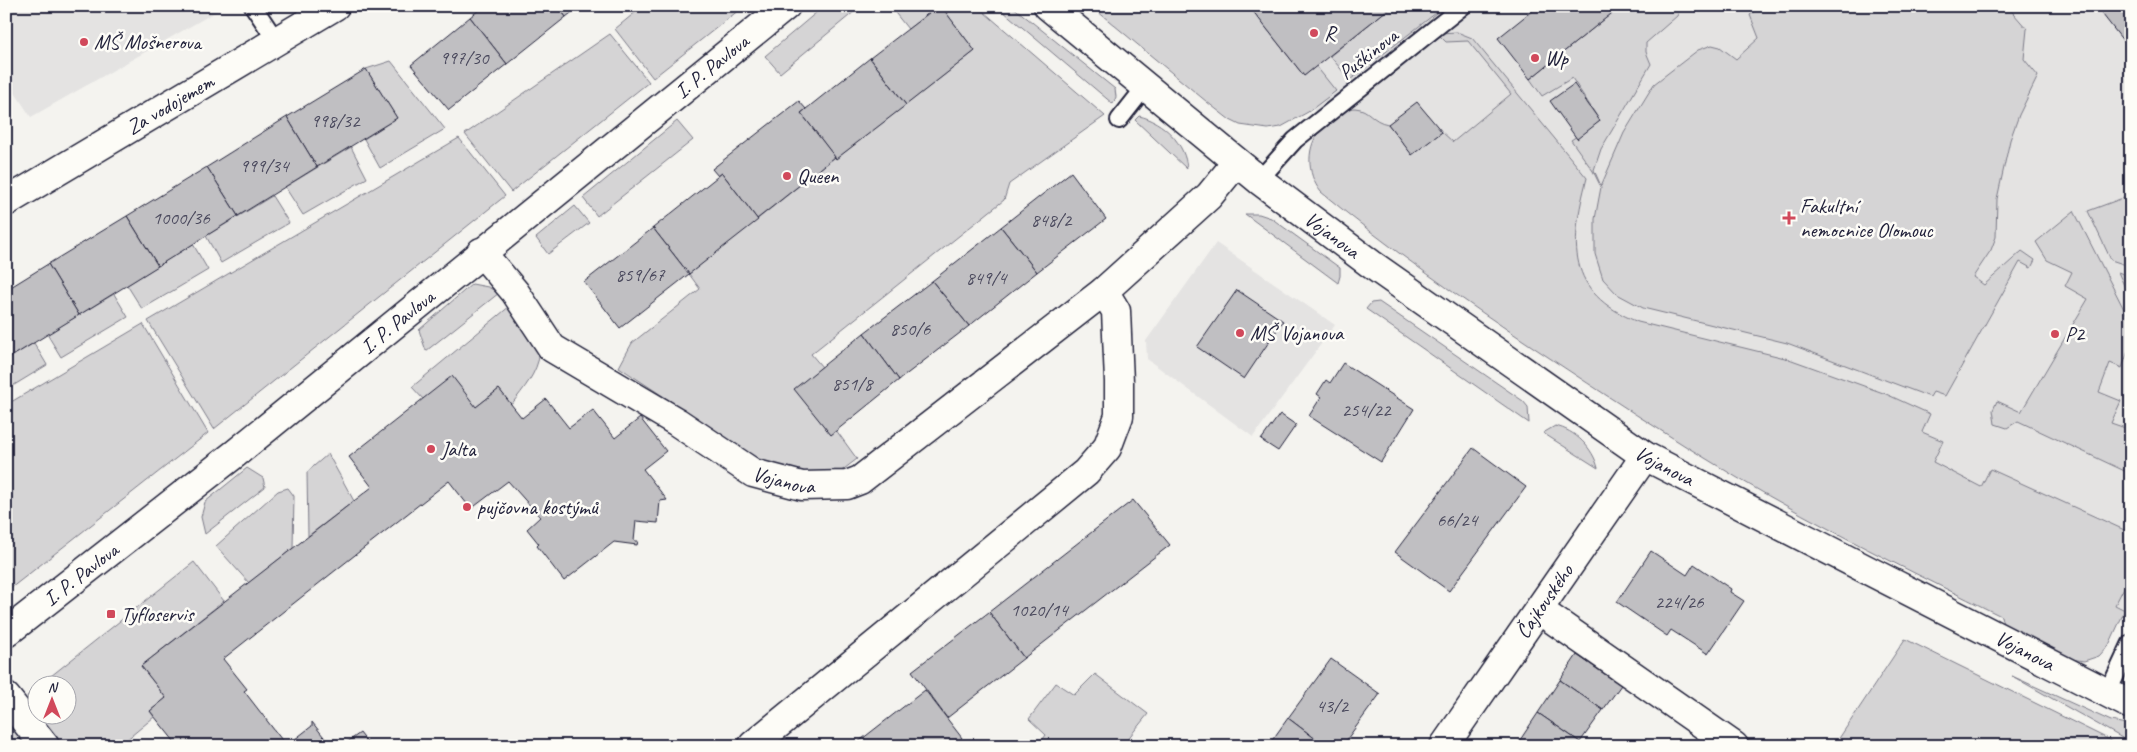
<svg xmlns="http://www.w3.org/2000/svg" width="2137" height="752" viewBox="0 0 2137 752" font-family="Caveat,sans-serif">
<rect width="100%" height="100%" fill="#f4f3ef"/>
<filter id="ink" filterUnits="userSpaceOnUse"><feTurbulence type="fractalNoise" baseFrequency=".02" numOctaves="2"/><feDisplacementMap in="SourceGraphic" scale="10" xChannelSelector="R" yChannelSelector="G"/><feConvolveMatrix kernelMatrix="1 2 1 2 8 2 1 2 1" color-interpolation-filters="sRGB"/></filter>
<g filter="url(#ink)">
<g fill="#e4e3e2">
<polygon points="6,6 226,6 31,117 6,79"/>
<polygon points="1174,6 2131,6 2131,612 1809,458 1323,117"/>
<polygon points="1216,243 1335,325 1253,437 1147,359 1146,341"/>
</g>
<g fill="#d5d4d5" stroke="#7c7b88">
<polygon points="643,6 744,6 653,78 615,29"/>
<polygon points="824,6 861,6 780,73 765,56"/>
<polygon points="895,6 938,6 908,29 892,9"/>
<polygon points="941,6 977,6 1105,116 1009,184 1004,200 811,354 822,367 795,389 831,435 836,430 857,459 840,472 825,481 782,472 756,458 619,367 632,343 700,289 689,274 835,157 837,158 975,51"/>
<polygon points="997,6 1012,6 1115,89 1116,97 1113,104"/>
<polygon points="1091,6 1258,6 1253,11 1304,76 1316,66 1336,91 1308,112 1281,127 1268,129 1240,125 1230,120 1207,102"/>
<polygon points="1392,6 1445,6 1350,80 1330,56"/>
<polygon points="1621,6 1682,6 1677,16 1646,43 1646,52 1651,64 1601,149 1594,170 1601,186 1624,133 1654,84 1698,50 1712,45 1720,47 1736,59 1759,38 1750,15 1761,6 2007,6 2027,29 2024,59 2038,76 2019,115 2010,140 1997,199 1996,237 1991,250 1973,277 1984,285 2022,251 2035,260 2031,268 2020,262 1945,396 1933,392 1930,397 1787,343 1643,308 1617,294 1603,279 1595,254 1595,219 1601,187 1593,171 1571,140 1600,121 1572,78 1542,96 1530,79"/>
<path d="M1457,32L1472,38L1587,178C1570,244 1565,292 1638,322L1789,359L1886,394L1930,414L1922,432L1943,441L1933,462L1981,487L1990,469L2131,533V574L2115,605L2125,610L2109,645L2099,656L2084,661L2071,659L2003,624L2001,616C1912,572 1822,528 1736,477C1669,437 1604,394 1539,351C1464,301 1390,249 1321,192C1306,174 1306,145 1322,128C1326,123 1333,119 1338,116C1343,112 1348,108 1355,108C1370,109 1371,121 1388,124L1412,154L1442,132L1453,142L1511,94L1468,41L1446,42L1440,36V33Z"/>
<polygon points="610,34 649,82 511,192 465,134"/>
<polygon points="391,61 445,129 380,168 364,139 397,118 366,69"/>
<path d="M1139,116C1163,121 1186,144 1187,169L1135,120Z"/>
<polygon points="677,121 693,140 597,216 583,198"/>
<polygon points="459,138 505,196 214,429 148,321"/>
<polygon points="351,147 367,178 303,215 285,187"/>
<polygon points="2131,195 2131,252 2126,265 2111,260 2088,211"/>
<polygon points="272,196 289,223 221,263 206,236"/>
<polygon points="575,206 589,223 548,254 536,238"/>
<polygon points="2074,211 2131,323 2131,343 2122,368 2110,363 2099,392 2121,401 2111,423 2131,430 2131,474 2018,421 2007,428 1995,424 1993,410 1997,401 2021,412 2088,299 2065,286 2072,272 2047,260 2036,242"/>
<polygon points="1245,214 1259,214 1271,218 1340,268 1340,276 1338,283"/>
<polygon points="193,244 208,270 142,309 127,285"/>
<polygon points="2118,272 2131,277 2131,301"/>
<polygon points="472,284 488,287 499,293 426,351 419,330"/>
<polygon points="114,294 128,317 61,357 47,334"/>
<polygon points="1379,302 1523,401 1528,407 1529,423 1366,309 1371,303"/>
<path d="M510,306L540,352C537,374 524,388 511,405L499,389L476,407L423,399L412,387Z"/>
<polygon points="143,324 208,433 6,592 6,405"/>
<polygon points="34,343 47,365 6,390 6,360"/>
<path d="M1555,426C1575,430 1593,448 1598,468L1543,433Z"/>
<polygon points="328,454 354,501 308,536 307,472"/>
<polygon points="247,468 263,478 265,487 205,534 201,517 205,502"/>
<polygon points="288,488 294,496 293,548 249,583 216,546 278,491"/>
<polygon points="194,562 224,601 141,666 166,698 150,711 154,717 119,746 62,746 40,715 68,714 68,684 41,684"/>
<polygon points="1905,639 2104,737 2118,746 1834,746"/>
<polygon points="1095,674 1148,714 1122,746 1038,746 1046,735 1029,719 1056,683 1074,695"/>
<polygon points="2012,676 2111,721 2131,725 2131,729 2123,733 2131,737 2131,743"/>
<polygon points="37,687 37,711 27,696"/>
<polygon points="6,711 34,746 6,746"/>
</g>
<g fill="#c0bfc2" stroke="#22223b">
<polygon points="484,6 558,6 566,17 507,64 470,17"/>
<polygon points="558,6 580,6 566,17"/>
<polygon points="938,6 941,6 975,51 906,105 870,58"/>
<polygon points="1258,6 1392,6 1304,76 1252,10"/>
<polygon points="1538,6 1621,6 1530,79 1498,38"/>
<polygon points="2096,6 2131,6 2131,51"/>
<polygon points="470,17 507,64 449,110 411,65"/>
<polygon points="870,58 906,105 836,159 801,113"/>
<polygon points="366,69 397,118 317,167 287,117"/>
<polygon points="1574,84 1600,121 1577,139 1550,101"/>
<polygon points="799,101 806,109 801,113 835,157 757,219 722,173 718,176 712,169"/>
<polygon points="1417,102 1442,132 1412,155 1388,124"/>
<polygon points="287,117 317,167 238,216 207,167"/>
<polygon points="207,167 238,216 158,266 127,216"/>
<polygon points="1071,172 1106,219 1037,272 1001,227"/>
<polygon points="722,173 758,220 689,274 653,228"/>
<polygon points="127,216 158,266 79,315 48,264"/>
<polygon points="1001,227 1037,272 969,326 932,281"/>
<polygon points="653,228 689,274 620,328 584,282"/>
<polygon points="48,264 79,315 6,360 6,290"/>
<polygon points="932,281 969,326 899,380 864,333"/>
<polygon points="1237,290 1283,321 1244,379 1197,347"/>
<polygon points="864,333 899,380 831,435 794,389"/>
<polygon points="1343,363 1414,409 1381,462 1309,416 1321,397 1317,394 1326,380 1330,383"/>
<polygon points="452,376 476,407 499,389 522,418 546,399 569,428 593,410 615,438 640,418 666,451 643,469 667,500 660,501 658,523 636,521 634,541 638,541 637,545 614,542 564,581 537,546 539,544 527,529 540,517 508,481 471,509 449,481 223,659 247,689 244,691 285,744 288,742 290,743 312,726 312,722 331,746 168,746 174,741 150,711 166,698 141,666 372,487 349,457"/>
<polygon points="1280,414 1296,425 1278,451 1261,440"/>
<polygon points="1473,448 1526,487 1449,591 1395,552"/>
<polygon points="1133,500 1170,545 1024,658 989,612"/>
<polygon points="1651,551 1687,575 1694,564 1731,589 1730,592 1744,601 1708,654 1671,630 1667,636 1617,602"/>
<polygon points="989,612 1024,658 947,718 912,671"/>
<polygon points="1577,655 1621,685 1603,710 1560,680"/>
<polygon points="1331,659 1380,694 1342,746 1325,746 1288,718"/>
<polygon points="1560,680 1603,710 1580,742 1538,713"/>
<polygon points="925,690 962,738 952,746 853,746"/>
<polygon points="1538,713 1580,742 1578,746 1516,746"/>
<polygon points="1288,718 1325,746 1268,746"/>
<polygon points="360,733 370,746 342,746"/>
</g>
<g fill="none" stroke-linecap="round" stroke-linejoin="round">
<g stroke="#22223b" stroke-width="20">
<g id="lane">
<polyline points="253,6 277,42"/>
<polyline points="1119,120 1145,87"/>
<polyline points="1259,180 1295,140 1463,6"/>
<polyline points="2107,694 2131,643"/>
</g>
</g>
<g stroke="#22223b" stroke-width="31">
<g id="street">
<path id="s1" d="M1048,6L1259,180L1371,264L1645,456L2131,705"/>
<path id="s2" d="M6,202L335,6"/>
<path id="s3" d="M481,252L515,292L552,348L677,422L753,473L802,486L847,485L860,480L1104,291L1209,196L1236,163"/>
<polyline points="1539,610 1734,746"/>
<path id="s4" d="M6,633L236,453L786,6"/>
<polyline points="6,697 45,746"/>
<polyline points="753,745 1086,472 1107,448 1119,416 1119,382 1116,311 1104,291"/>
<path id="s5" d="M1444,746L1645,456"/>
</g>
</g>
<use href="#lane" stroke="#fdfcf7" stroke-width="16"/>
<use href="#street" stroke="#fdfcf7" stroke-width="28"/>
</g>
</g>
<g fill="#d1495b" stroke="#fdfcf7" stroke-width="2">
<circle cx="1314" cy="33" r="5"/>
<circle cx="84" cy="42" r="5"/>
<circle cx="1535" cy="58" r="5"/>
<circle cx="787" cy="176" r="5"/>
<path d="M1786.5 210.5h5v5h5v5h-5v5h-5v-5h-5v-5h5z"/>
<circle cx="1240" cy="333" r="5"/>
<circle cx="2055" cy="334" r="5"/>
<circle cx="431" cy="449" r="5"/>
<circle cx="467" cy="507" r="5"/>
<rect x="106" y="609" width="10" height="10" rx="2.5"/>
</g>
<g text-anchor="middle" dominant-baseline="central" stroke-width="5" stroke-linejoin="round" paint-order="stroke">
<g font-size="19" fill="#4a495d">
<text x="464" y="58">997/30</text>
<text x="335" y="121">998/32</text>
<text x="264" y="166">999/34</text>
<text x="181" y="218">1000/36</text>
<text x="1051" y="220">848/2</text>
<text x="640" y="275">859/67</text>
<text x="986" y="278">849/4</text>
<text x="910" y="329">850/6</text>
<text x="852" y="384">851/8</text>
<text x="1366" y="410">254/22</text>
<text x="1457" y="520">66/24</text>
<text x="1679" y="602">224/26</text>
<text x="1039" y="610">1020/14</text>
<text x="1332" y="706">43/2</text>
</g>
<g font-size="21" fill="#22223b" stroke="#fdfcf7" text-anchor="start">
<text x="1324" y="33">R</text>
<text x="94" y="42">MŠ Mošnerova</text>
<text x="1545" y="58">Wp</text>
<text x="797" y="176">Queen</text>
<text x="1800" y="206">Fakultní<tspan x="1800" dy="24">nemocnice Olomouc</tspan></text>
<text x="1250" y="333">MŠ Vojanova</text>
<text x="2065" y="334">P2</text>
<text x="441" y="449">Jalta</text>
<text x="477" y="507">pujčovna kostýmů</text>
<text x="121" y="614">Tyfloservis</text>
</g>
<g font-size="21" fill="#22223b" stroke="#fdfcf7">
<text transform="translate(1368 54) rotate(-38)">Puškinova</text>
<text stroke="none"><textPath href="#s4" startOffset="905">I. P. Pavlova</textPath></text>
<text stroke="none"><textPath href="#s2" startOffset="191">Za vodojemem</textPath></text>
<text stroke="none"><textPath href="#s1" startOffset="365">Vojanova</textPath></text>
<text stroke="none"><textPath href="#s4" startOffset="500">I. P. Pavlova</textPath></text>
<text stroke="none"><textPath href="#s1" startOffset="770">Vojanova</textPath></text>
<text stroke="none"><textPath href="#s3" startOffset="388">Vojanova</textPath></text>
<text stroke="none"><textPath href="#s4" startOffset="95">I. P. Pavlova</textPath></text>
<text stroke="none"><textPath href="#s5" startOffset="176">Čajkovského</textPath></text>
<text stroke="none"><textPath href="#s1" startOffset="1175">Vojanova</textPath></text>
</g>
</g>
<rect width="2137" height="752" fill="none" stroke="#fdfcf7" stroke-width="25"/>
<rect x="12" y="12" width="2112" height="727" fill="none" stroke="#22223b" stroke-width="2" filter="url(#ink)"/>
<g transform="translate(52 700)"><circle r="24" fill="#fdfcf7" stroke="#a5a5ac"/>
<path d="M0-4L9 19L0 12L-9 19Z" fill="#d1495b"/>
<text y="-8" font-size="14" font-weight="bold" text-anchor="middle" fill="#22223b">N</text>
</g>
</svg>
